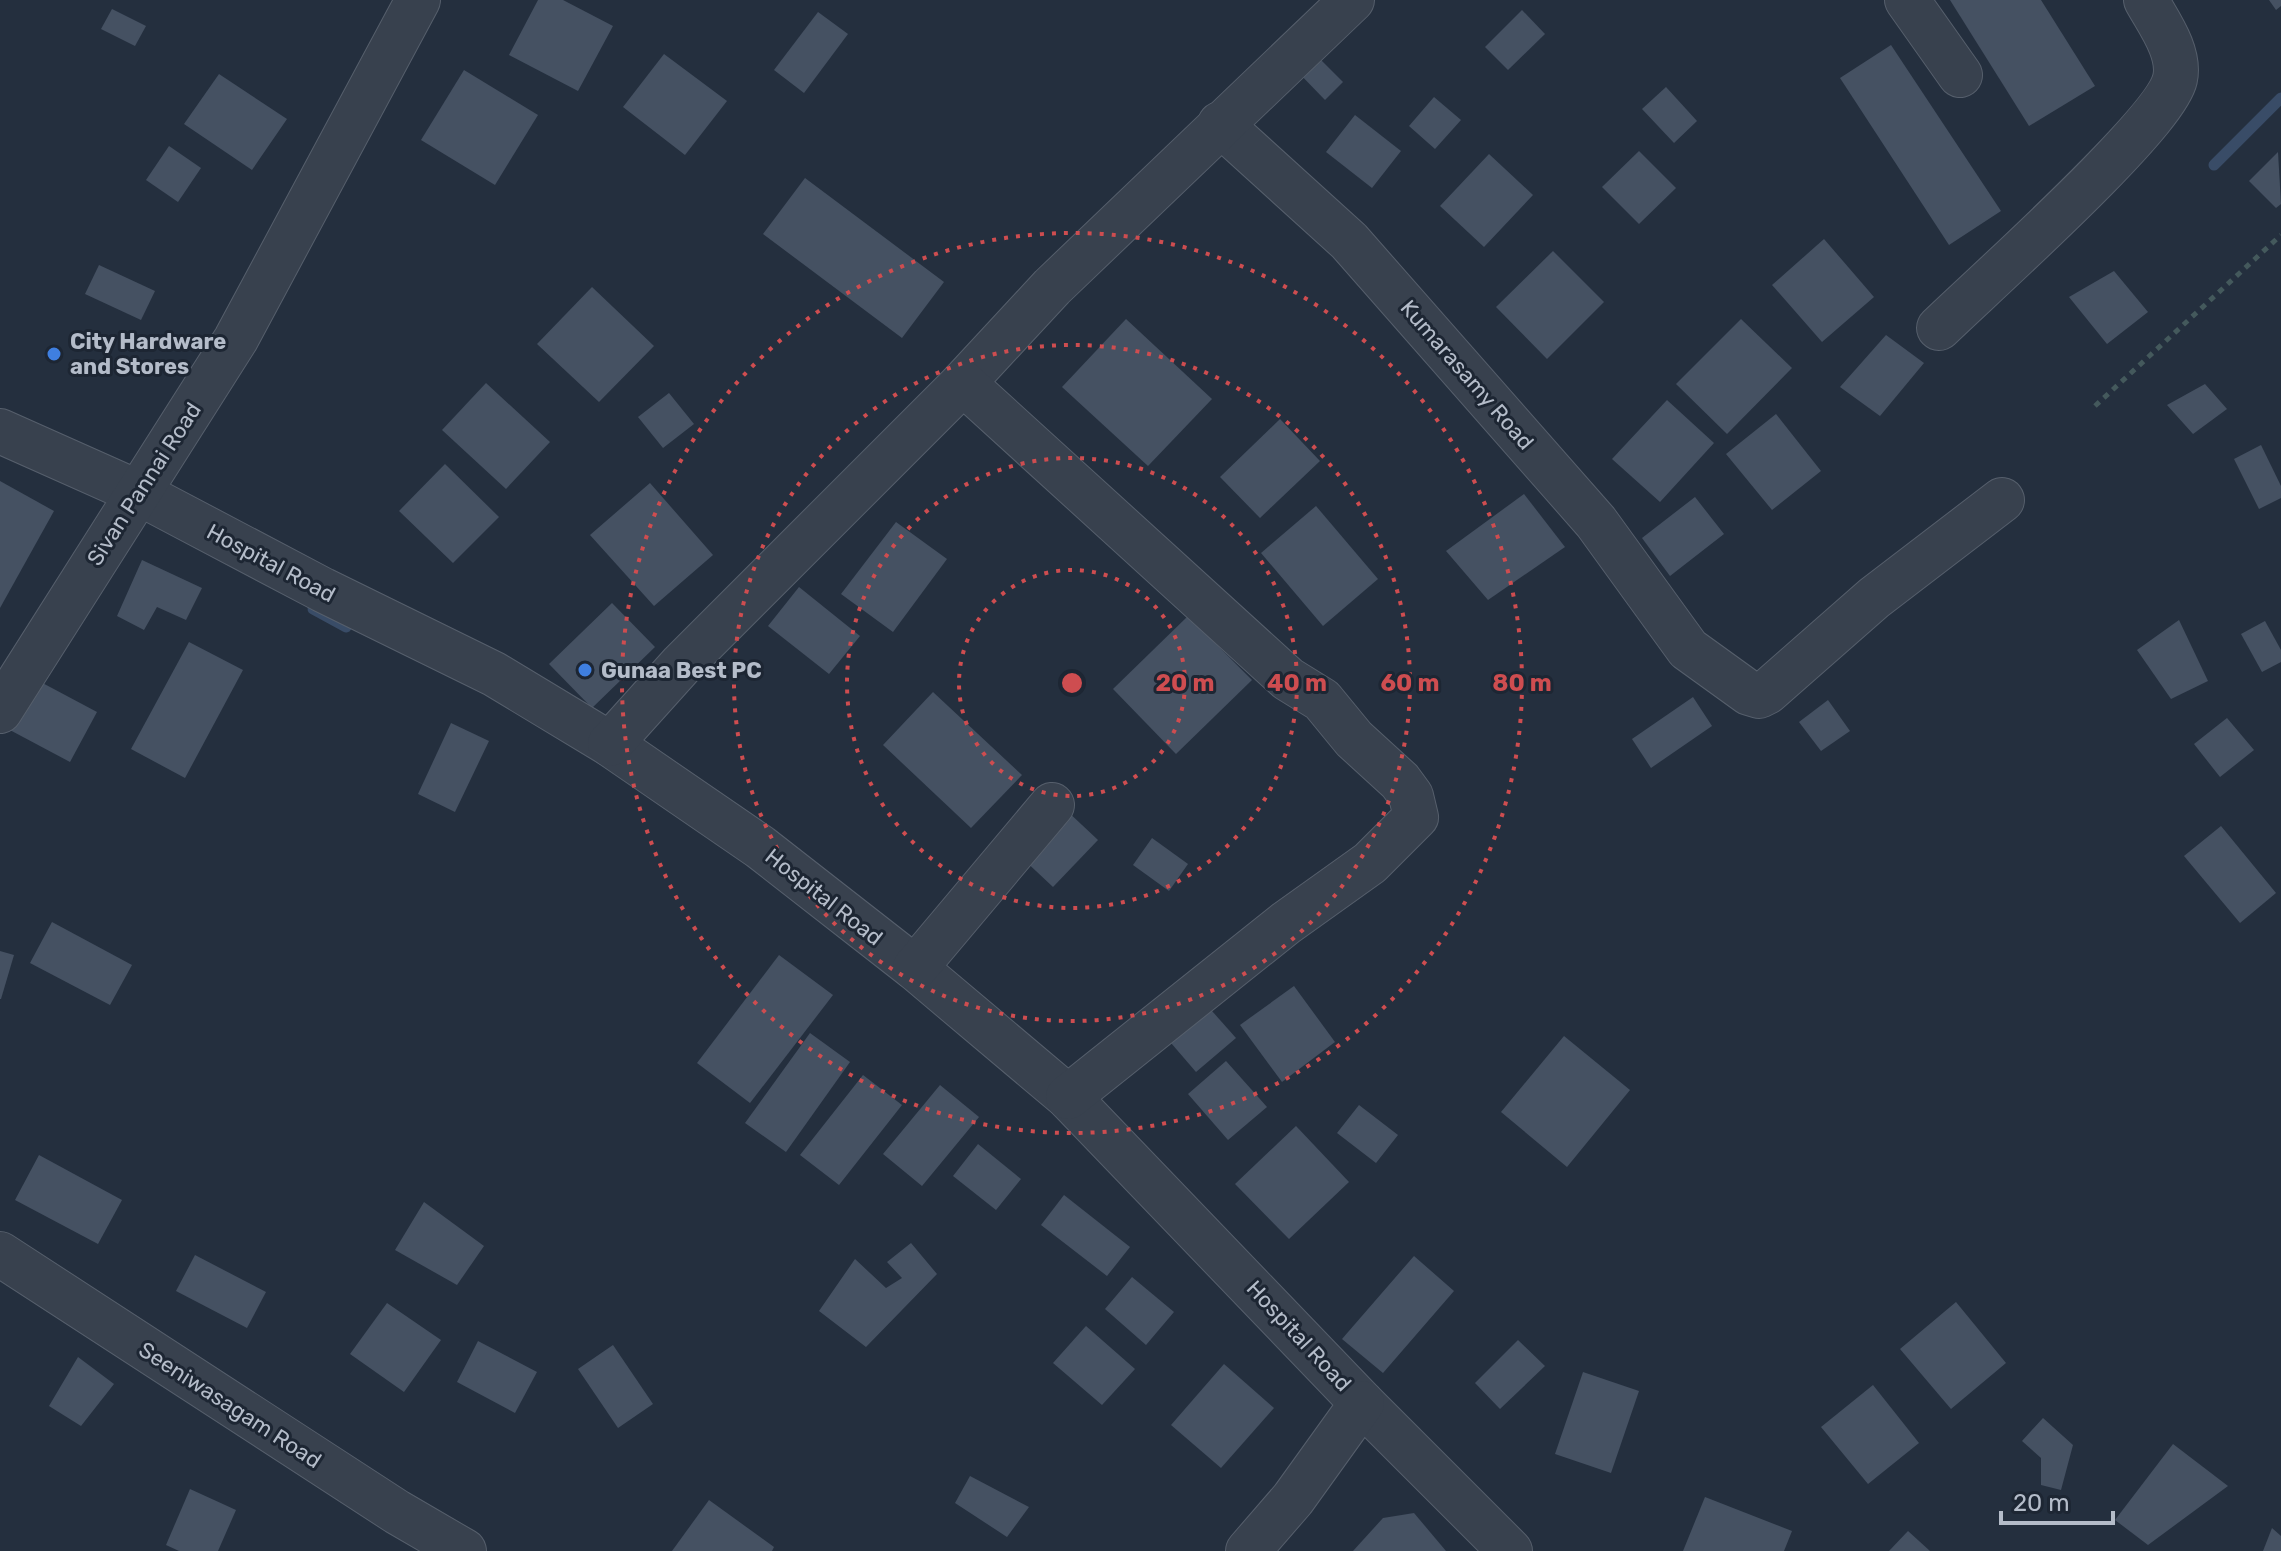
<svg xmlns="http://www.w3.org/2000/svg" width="2281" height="1551" viewBox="0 0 2281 1551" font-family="Rubik,sans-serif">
<rect width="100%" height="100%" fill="#242f3e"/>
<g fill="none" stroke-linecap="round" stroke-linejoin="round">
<g stroke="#394c67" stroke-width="11">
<polyline points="2214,165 2281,98"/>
<polyline points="313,609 346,627"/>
</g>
</g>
<g fill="#455162">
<polygon points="538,0 563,0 613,26 578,91 509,55"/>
<polygon points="1950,0 2041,0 2095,86 2029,126"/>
<polygon points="2269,0 2281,0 2281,6 2276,10"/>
<polygon points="112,9 146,26 135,46 101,29"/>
<polygon points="1522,10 1545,34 1508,70 1485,47"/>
<polygon points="818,12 848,34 804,93 774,70"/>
<polygon points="1891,45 2001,211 1949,245 1840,78"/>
<polygon points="1312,51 1343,82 1325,100 1294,68"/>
<polygon points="664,54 727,101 685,155 623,107"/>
<polygon points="464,70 538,115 495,185 421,140"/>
<polygon points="219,74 287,119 252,170 184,124"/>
<polygon points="1666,87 1697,121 1674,143 1642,109"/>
<polygon points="1434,97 1461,120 1435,149 1409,126"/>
<polygon points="1355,115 1401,151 1372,188 1326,152"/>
<polygon points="169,146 201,168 178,202 146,180"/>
<polygon points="1639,151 1676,188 1639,224 1602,187"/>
<polygon points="2278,152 2281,204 2276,208 2249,181"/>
<polygon points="1489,154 1533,195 1484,247 1440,206"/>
<polygon points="805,178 944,282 902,338 763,234"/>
<polygon points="1824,239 1874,297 1822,342 1772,285"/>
<polygon points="1553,251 1604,302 1547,359 1496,307"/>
<polygon points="99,265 155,291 141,320 85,294"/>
<polygon points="2114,271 2148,312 2107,344 2069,297"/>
<polygon points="592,287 654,346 599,402 537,344"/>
<polygon points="1126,319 1212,399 1148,466 1062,387"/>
<polygon points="1741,319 1792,368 1727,434 1676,384"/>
<polygon points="1886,335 1924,363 1880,416 1840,387"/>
<polygon points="486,383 550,442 506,489 442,430"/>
<polygon points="2205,384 2227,409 2193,434 2167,405"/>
<polygon points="669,393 694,424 663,448 638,417"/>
<polygon points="1667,400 1714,443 1660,502 1612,459"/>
<polygon points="1776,414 1821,471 1772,510 1726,454"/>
<polygon points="1280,419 1320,461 1260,518 1220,477"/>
<polygon points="2261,445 2281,486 2281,498 2259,509 2234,459"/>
<polygon points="445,464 499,517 453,563 399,511"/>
<polygon points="0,481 54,511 0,608"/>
<polygon points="650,483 713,555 654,606 590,535"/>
<polygon points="1524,494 1565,547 1488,600 1446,551"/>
<polygon points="1695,497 1724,534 1670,576 1642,538"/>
<polygon points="1316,506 1378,579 1323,626 1261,553"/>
<polygon points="896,522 947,559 893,632 841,594"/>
<polygon points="142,560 202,588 186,620 157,607 144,630 117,616"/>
<polygon points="799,587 860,636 829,674 768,626"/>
<polygon points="612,603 655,647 592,708 549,664"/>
<polygon points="1188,616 1252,680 1176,754 1113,689"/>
<polygon points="2179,620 2208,681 2171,699 2137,650"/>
<polygon points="2265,621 2281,650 2281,662 2262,672 2241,634"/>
<polygon points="189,642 243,670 185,778 131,749"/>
<polygon points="35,679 97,712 70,762 8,729"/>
<polygon points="933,692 1022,775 971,828 883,745"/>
<polygon points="1693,697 1712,726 1651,768 1632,739"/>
<polygon points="1828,700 1850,731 1821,751 1799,722"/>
<polygon points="2227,718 2254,750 2220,777 2194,744"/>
<polygon points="451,723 489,741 455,812 418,794"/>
<polygon points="1065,809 1098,840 1053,887 1020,856"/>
<polygon points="2221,826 2276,893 2240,923 2184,856"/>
<polygon points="1152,838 1188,864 1169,891 1133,865"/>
<polygon points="52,922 132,965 110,1005 30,963"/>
<polygon points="0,951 14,955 1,999 0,999"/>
<polygon points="779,955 833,995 750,1103 697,1063"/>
<polygon points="1294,986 1335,1042 1282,1082 1240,1025"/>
<polygon points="1204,1002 1236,1038 1196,1072 1165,1036"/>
<polygon points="810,1033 850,1062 786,1152 745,1123"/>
<polygon points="1564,1036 1630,1090 1567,1167 1501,1112"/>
<polygon points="1226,1061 1267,1107 1228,1140 1188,1094"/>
<polygon points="863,1075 902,1105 839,1185 800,1155"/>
<polygon points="940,1085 979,1117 922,1186 883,1154"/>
<polygon points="1359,1105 1398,1135 1376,1163 1337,1133"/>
<polygon points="1296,1126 1349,1182 1289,1239 1235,1184"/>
<polygon points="978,1144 1021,1179 996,1210 953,1176"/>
<polygon points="39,1155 122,1200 98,1244 15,1200"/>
<polygon points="1064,1195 1130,1247 1107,1276 1041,1225"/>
<polygon points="424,1202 484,1246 457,1285 395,1250"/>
<polygon points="911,1243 937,1274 866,1347 819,1311 855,1259 886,1288 902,1278 887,1262"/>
<polygon points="195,1255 266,1292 247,1328 176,1291"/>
<polygon points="1414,1256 1454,1291 1383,1373 1342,1339"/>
<polygon points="1132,1277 1174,1312 1146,1345 1105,1309"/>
<polygon points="1956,1302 2006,1363 1951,1409 1900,1349"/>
<polygon points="387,1303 441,1340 404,1392 350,1354"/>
<polygon points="1086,1326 1135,1369 1102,1405 1053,1363"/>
<polygon points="1518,1340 1545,1366 1500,1409 1475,1383"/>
<polygon points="478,1341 537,1372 515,1413 457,1382"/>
<polygon points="613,1345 653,1404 618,1428 578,1369"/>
<polygon points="78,1357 114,1384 81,1426 49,1406"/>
<polygon points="1224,1364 1274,1408 1221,1468 1171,1425"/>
<polygon points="1583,1372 1639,1391 1611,1473 1555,1454"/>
<polygon points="1873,1385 1919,1443 1868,1484 1821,1427"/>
<polygon points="2043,1418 2073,1445 2061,1490 2041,1485 2041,1458 2022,1441"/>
<polygon points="2173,1444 2228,1486 2148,1545 2115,1520"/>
<polygon points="970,1476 1029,1507 1007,1537 955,1503"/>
<polygon points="190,1489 236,1510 218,1551 179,1551 166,1545"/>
<polygon points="1705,1497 1792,1531 1784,1551 1683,1551"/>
<polygon points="709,1500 774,1547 772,1551 672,1551"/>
<polygon points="1414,1513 1446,1551 1353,1551 1383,1518"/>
<polygon points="2272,1528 2281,1536 2281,1551 2263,1551"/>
<polygon points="1908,1531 1930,1551 1889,1551"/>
</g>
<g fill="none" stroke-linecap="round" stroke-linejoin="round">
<g stroke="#565f6c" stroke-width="46">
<g id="minor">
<polyline points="1907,0 1960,75"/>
<polyline points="1220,124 1349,241 1596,522 1688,649 1749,693 1759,696 1767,692 1874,598 2002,500"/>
<path d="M1939,328C1981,287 2165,124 2175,79C2181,52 2158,22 2146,0"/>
<polyline points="963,383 1052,287 1352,0"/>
<polyline points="0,431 139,493 323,590 494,674 610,744 760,847 915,968 1068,1097 1362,1403 1510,1551"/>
<polyline points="0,711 236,339 418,0"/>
<polyline points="610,744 682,664 963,383 1288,679 1322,700 1354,739 1400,781 1411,796 1416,817 1370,863 1286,923 1068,1097"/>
<polyline points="915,968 1052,805"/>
<polyline points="0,1254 397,1512 464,1551"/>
<polyline points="1248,1551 1293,1499 1362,1403"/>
</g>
</g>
<polyline stroke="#44595c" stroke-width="5" stroke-dasharray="6 6" stroke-linecap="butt" points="2095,406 2281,235"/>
<use href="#minor" stroke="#38414e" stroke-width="44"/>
</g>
<g fill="none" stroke="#ce4d50" stroke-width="4" stroke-dasharray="4 8">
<circle cx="1072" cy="683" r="113"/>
<circle cx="1072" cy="683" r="225"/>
<circle cx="1072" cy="683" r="338"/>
<circle cx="1072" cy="683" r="450"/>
</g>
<g fill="#3f7fe0" stroke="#1d2633" stroke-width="3">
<circle cx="54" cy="354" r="8"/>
<circle cx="585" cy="670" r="8"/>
</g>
<g text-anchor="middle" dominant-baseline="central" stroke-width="6" stroke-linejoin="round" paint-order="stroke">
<g font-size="22" font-weight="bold" fill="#b4bcc9" stroke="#1d2633" text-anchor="start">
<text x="70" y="341">City Hardware<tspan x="70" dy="25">and Stores</tspan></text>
<text x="601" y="670">Gunaa Best PC</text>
</g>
<g font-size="22" fill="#b4bcc9" stroke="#1d2633">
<text transform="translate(1467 375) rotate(49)">Kumarasamy Road</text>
<text transform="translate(144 484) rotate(-57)">Sivan Pannai Road</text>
<text transform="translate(271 563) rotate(28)">Hospital Road</text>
<text transform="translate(824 897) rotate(38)">Hospital Road</text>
<text transform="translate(1299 1336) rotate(47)">Hospital Road</text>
<text transform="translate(230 1405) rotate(33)">Seeniwasagam Road</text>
</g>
</g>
<circle cx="1072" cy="683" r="12" fill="#ce4d50" stroke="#1d2633" stroke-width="4"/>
<g font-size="24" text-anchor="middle" font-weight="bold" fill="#ce4d50" stroke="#1d2633" stroke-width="6" stroke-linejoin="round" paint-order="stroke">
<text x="1185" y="691">20 m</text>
<text x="1297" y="691">40 m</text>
<text x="1410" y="691">60 m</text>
<text x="1522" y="691">80 m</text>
</g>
<path d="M2001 1511v12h112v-12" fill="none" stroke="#b4bcc9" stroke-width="4"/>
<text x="2013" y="1511" font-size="24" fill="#b4bcc9" stroke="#1d2633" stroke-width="6" paint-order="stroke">20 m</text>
</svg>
